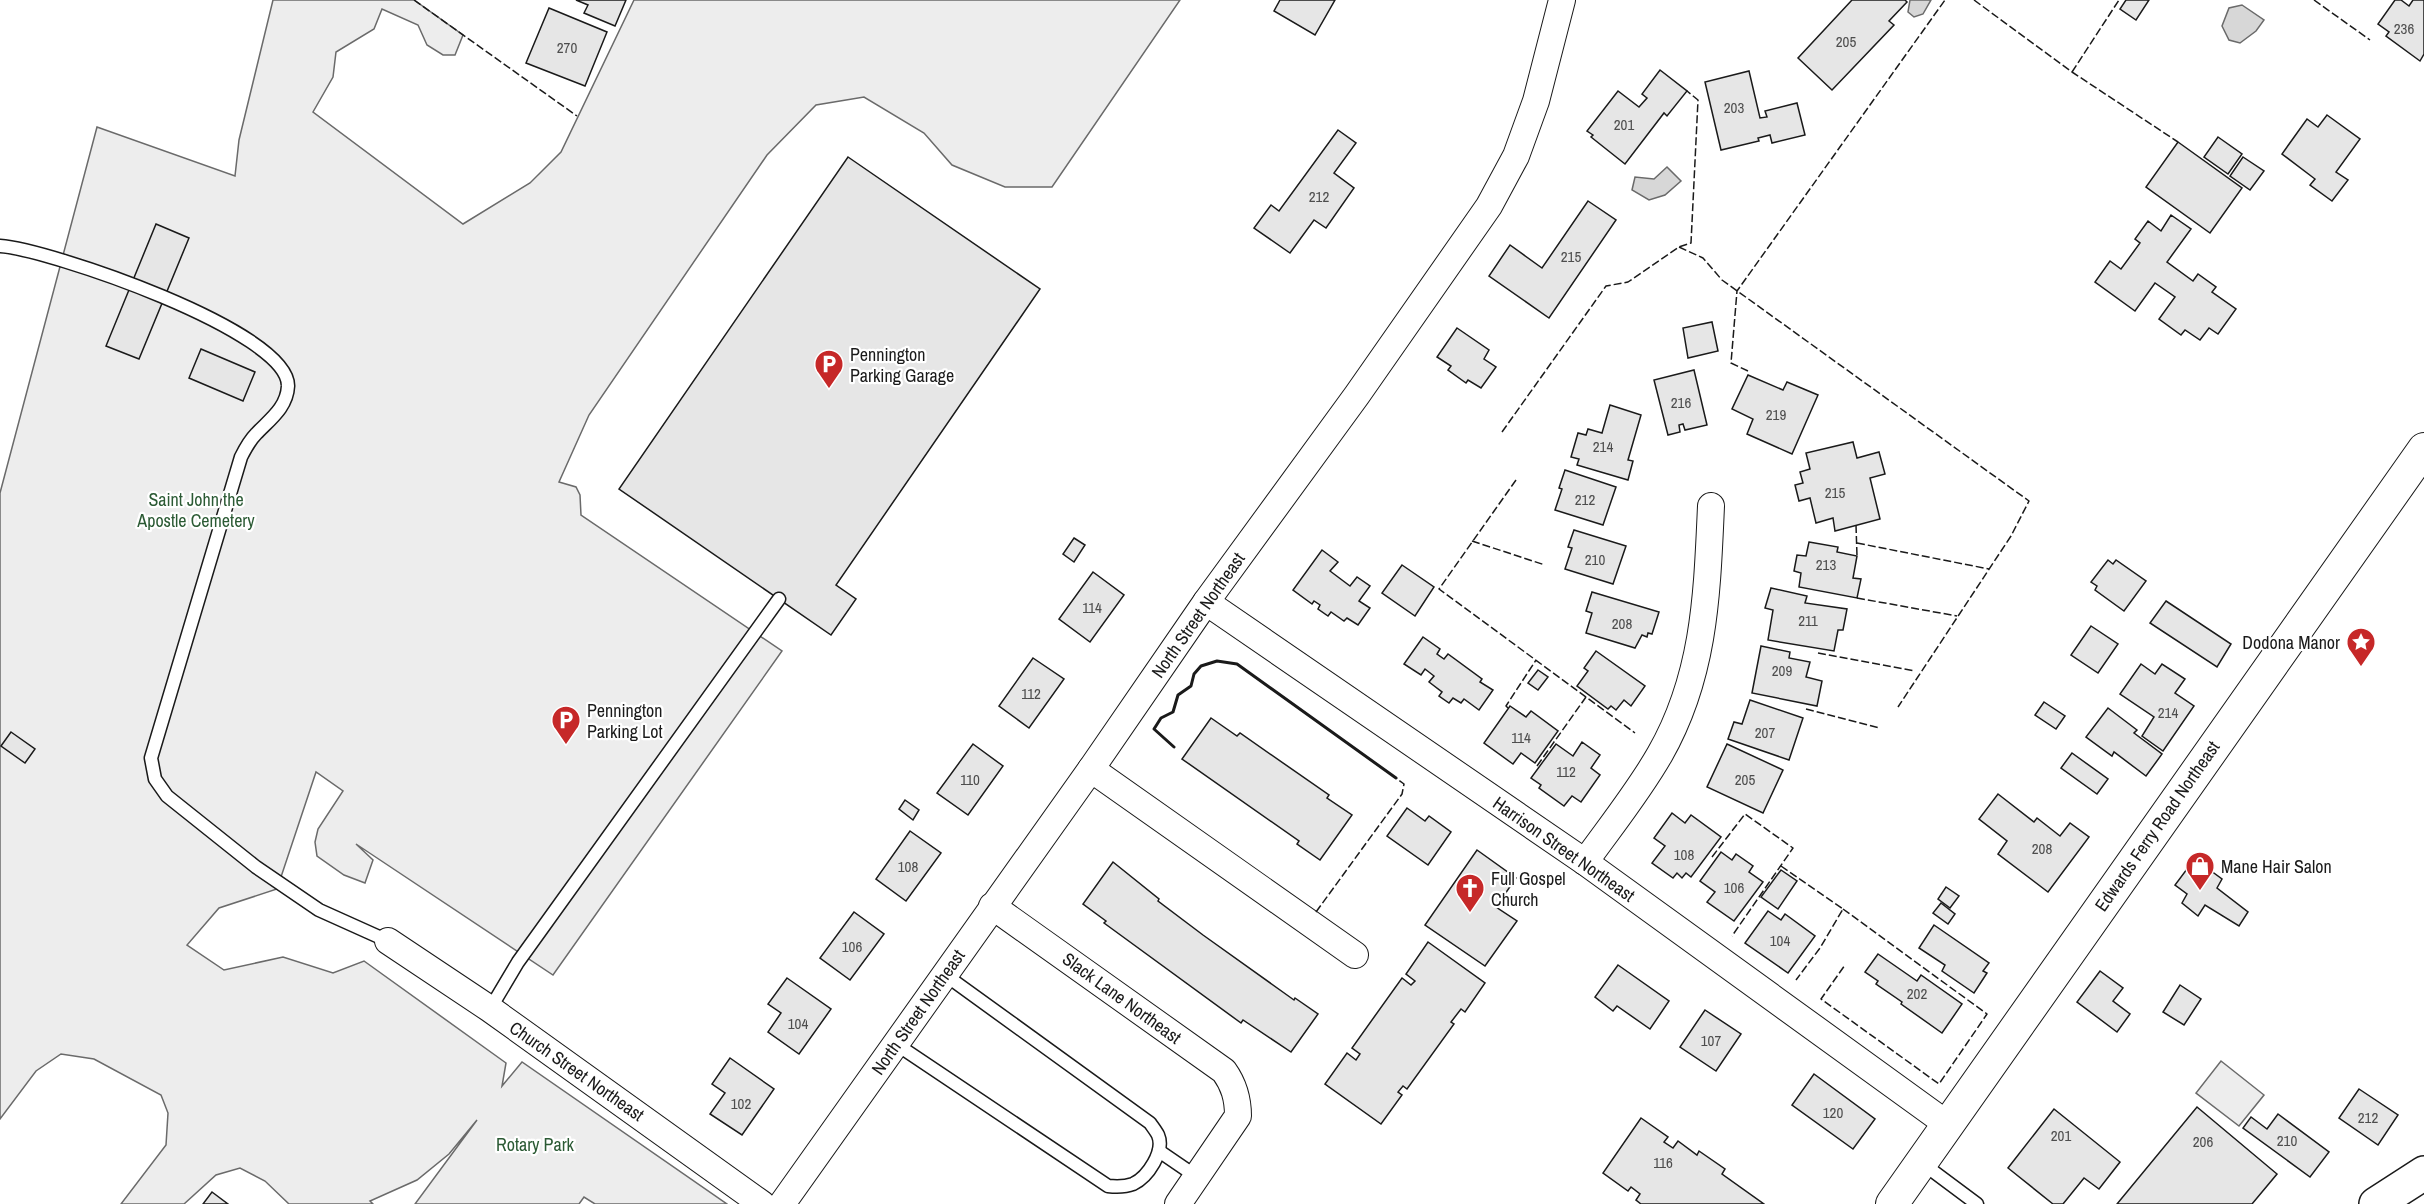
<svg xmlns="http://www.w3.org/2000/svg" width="2424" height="1204" viewBox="0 0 2424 1204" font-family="'Archivo Narrow',sans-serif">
<rect width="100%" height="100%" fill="#fff"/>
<g fill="#ededed" stroke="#6a6a6a" stroke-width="1.5">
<polygon points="273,0 414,0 463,35 455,55 443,55 427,45 418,25 382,9 374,29 336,52 333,77 313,112 463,224 530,183 561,152 634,0 1180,0 1052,187 1005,187 952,165 924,133 864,97 816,105 767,155 589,415 559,482 576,487 580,495 581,515 782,651 553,975 356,844 373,860 365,883 344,875 317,856 315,842 318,829 343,791 316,772 277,889 219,908 187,945 224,970 283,957 333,973 364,961 506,1063 502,1086 522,1062 727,1204 595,1204 584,1197 579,1204 415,1204 477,1120 449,1154 417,1180 370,1201 373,1204 289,1204 265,1181 240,1168 216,1175 184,1204 121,1204 166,1145 168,1113 161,1095 94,1059 61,1054 36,1071 0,1119 0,493 97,127 235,176 239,140"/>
<polygon points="2221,1061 2264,1095 2239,1126 2196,1093"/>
</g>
<g fill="#d7d7d7" stroke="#6a6a6a" stroke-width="1.5">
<polygon points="1910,0 1931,0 1923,14 1914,17 1908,12"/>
<polygon points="2242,5 2264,20 2256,31 2240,43 2229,40 2222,26 2229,8"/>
<polygon points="1667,167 1681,181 1665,195 1649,200 1632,190 1635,177 1654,179"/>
</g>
<g fill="#e6e6e6" stroke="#1a1a1a" stroke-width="1.5">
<polygon points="576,0 626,0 615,26 584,13 588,5"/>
<polygon points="1280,0 1335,0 1315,35 1274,11"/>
<polygon points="1852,0 1905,0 1907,2 1889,21 1894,25 1832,90 1798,58"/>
<polygon points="2126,0 2149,0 2136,20 2120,9"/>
<polygon points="2395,0 2401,0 2409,6 2413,0 2424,0 2424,54 2420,61 2386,36 2389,32 2378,24"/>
<polygon points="549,8 607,32 585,86 526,63"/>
<polygon points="1660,70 1687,91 1667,116 1664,113 1625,164 1591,137 1593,135 1587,131 1618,91 1639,107 1647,98 1642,94"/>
<polygon points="1749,71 1760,118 1767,117 1765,111 1797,103 1805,135 1772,143 1770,135 1758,138 1759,141 1721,150 1705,82"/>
<polygon points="2327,115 2360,139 2336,172 2348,180 2332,201 2310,185 2315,179 2282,154 2307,119 2318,127"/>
<polygon points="1338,130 1356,143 1334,173 1354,188 1326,228 1314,220 1290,253 1254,228 1271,205 1279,211"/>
<polygon points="2218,137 2242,154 2228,174 2204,157"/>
<polygon points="2178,142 2242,188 2210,233 2146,187"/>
<polygon points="848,157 1040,289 836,585 856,599 831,635 619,489"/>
<polygon points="2243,157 2264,171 2250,190 2230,176"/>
<polygon points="1588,201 1616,220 1549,318 1489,276 1510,245 1542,268"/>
<polygon points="2171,215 2191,229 2167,262 2193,281 2198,274 2216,287 2212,292 2236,309 2218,334 2209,328 2200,340 2185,330 2181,335 2159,319 2175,297 2155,283 2135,311 2095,282 2110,261 2121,269 2140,243 2135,239 2148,221 2161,231"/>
<polygon points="156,224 189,238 139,359 106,346"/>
<polygon points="1712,322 1718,351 1688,358 1683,328"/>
<polygon points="1457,328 1489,350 1484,359 1496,367 1481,388 1468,380 1466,383 1448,370 1451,366 1437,357"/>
<polygon points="201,349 255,372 243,401 189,378"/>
<polygon points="1694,370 1707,425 1685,430 1683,424 1679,425 1680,432 1668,435 1654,380"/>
<polygon points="1748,375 1783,390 1787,382 1818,395 1792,454 1747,434 1753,419 1732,409"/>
<polygon points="1610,405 1641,415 1628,460 1633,461 1628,480 1577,465 1579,459 1571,457 1578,433 1586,435 1588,429 1602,433"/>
<polygon points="1853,442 1857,458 1879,452 1885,474 1870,478 1880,519 1835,531 1833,518 1816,523 1810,498 1799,501 1795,485 1803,483 1800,472 1810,469 1806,453"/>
<polygon points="1565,470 1616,487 1603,525 1555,510 1562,489 1559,488"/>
<polygon points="1574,530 1626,546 1613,584 1565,569 1572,548 1568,547"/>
<polygon points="1074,538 1085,545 1074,562 1063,554"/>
<polygon points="1809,542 1838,547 1837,552 1857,556 1853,578 1861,579 1857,598 1799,587 1801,573 1794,571 1797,555 1806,556"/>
<polygon points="1322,550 1338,562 1330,571 1350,586 1357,577 1370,586 1359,601 1370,608 1358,625 1347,618 1344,621 1331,612 1328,616 1318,609 1320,605 1314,601 1312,604 1293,590"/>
<polygon points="2108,560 2113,564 2116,560 2146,581 2124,611 2095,590 2097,586 2091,582"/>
<polygon points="1402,565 1434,587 1415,616 1382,593"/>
<polygon points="1093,572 1124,595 1090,642 1059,619"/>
<polygon points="1771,588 1807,596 1805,603 1847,609 1843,630 1838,630 1834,651 1768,640 1773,610 1765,608"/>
<polygon points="1592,592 1659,612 1652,634 1648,633 1647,637 1642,635 1635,648 1586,633 1592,613 1586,611"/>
<polygon points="2166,601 2231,644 2217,667 2150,623"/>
<polygon points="2091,626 2118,644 2098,673 2071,655"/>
<polygon points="1423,637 1440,649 1437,654 1444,659 1448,654 1482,679 1480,682 1493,690 1479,710 1464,699 1461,703 1453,698 1449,703 1439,696 1442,692 1429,682 1434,676 1425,669 1421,675 1404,664"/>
<polygon points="1761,646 1790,652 1789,658 1810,662 1806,677 1822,681 1817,706 1752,693"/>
<polygon points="1596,651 1645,686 1631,706 1624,700 1616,710 1611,706 1608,709 1577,686 1588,671 1584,668"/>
<polygon points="1033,658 1064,679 1029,728 999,706"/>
<polygon points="2141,664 2155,674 2162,664 2185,679 2175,693 2194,706 2163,751 2142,736 2154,717 2120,694"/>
<polygon points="1538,670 1548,677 1538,690 1528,683"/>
<polygon points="1750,700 1803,718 1789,760 1728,739 1734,722 1742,724"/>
<polygon points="2044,702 2065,716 2056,729 2035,715"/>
<polygon points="1510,706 1526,717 1531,711 1558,731 1535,763 1521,753 1513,764 1484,743"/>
<polygon points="2108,708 2137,730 2134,733 2162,754 2146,776 2114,752 2112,756 2086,737"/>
<polygon points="1211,718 1237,736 1240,733 1329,795 1327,798 1352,815 1320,860 1297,844 1299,841 1182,759"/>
<polygon points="11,732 35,749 25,763 1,746"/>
<polygon points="1582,742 1600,755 1591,768 1600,775 1581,802 1572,796 1564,806 1539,788 1541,785 1531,778 1556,744 1573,756"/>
<polygon points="973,744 1003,766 968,815 937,793"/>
<polygon points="1727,744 1783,770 1763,813 1707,787"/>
<polygon points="2072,753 2108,779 2097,794 2061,768"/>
<polygon points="1998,794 2034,822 2037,818 2060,836 2070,823 2089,837 2048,892 1998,854 2007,841 1979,819"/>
<polygon points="905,800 919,810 913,820 899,809"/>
<polygon points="1407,808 1425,821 1429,816 1451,832 1428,865 1387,836"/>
<polygon points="1672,813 1685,823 1691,815 1721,837 1691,877 1686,873 1682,878 1677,873 1673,878 1652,863 1665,846 1654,838"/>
<polygon points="910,831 941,853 906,901 876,879"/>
<polygon points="1477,850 1516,878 1496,907 1517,921 1485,966 1425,925"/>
<polygon points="1721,852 1732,860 1736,854 1753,866 1749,872 1763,882 1734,921 1707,902 1715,892 1700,881"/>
<polygon points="1113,862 1159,899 1158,901 1203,935 1294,1000 1295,998 1318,1014 1291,1052 1243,1020 1241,1023 1104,923 1106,921 1083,904"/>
<polygon points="2190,865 2203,874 2207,868 2222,879 2217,888 2248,912 2239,926 2205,905 2198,916 2182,903 2187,894 2175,885"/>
<polygon points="1781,870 1797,881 1778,909 1761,897"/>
<polygon points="1946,887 1959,896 1950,908 1938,899"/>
<polygon points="1941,903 1955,914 1948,924 1933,913"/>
<polygon points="1768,911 1781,920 1785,914 1815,936 1788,973 1745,943"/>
<polygon points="854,912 884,934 850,980 820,958"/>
<polygon points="1934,925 1989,963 1983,971 1987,973 1974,993 1942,971 1945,965 1919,948"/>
<polygon points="1428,942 1485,983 1465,1012 1461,1009 1451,1022 1454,1024 1407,1089 1403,1086 1398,1092 1402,1095 1381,1124 1325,1084 1347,1053 1356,1060 1360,1054 1352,1048 1402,978 1411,985 1415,981 1406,974"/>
<polygon points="1878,954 1917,981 1921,975 1962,1004 1942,1033 1901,1004 1902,1002 1876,984 1878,981 1865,972"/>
<polygon points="1618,965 1669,1001 1650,1029 1617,1006 1613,1011 1595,997"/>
<polygon points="2100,971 2123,988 2113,1001 2130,1014 2117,1032 2077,1002"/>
<polygon points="787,978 831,1009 799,1054 768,1032 781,1013 768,1004"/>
<polygon points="2180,985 2201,999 2184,1025 2163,1012"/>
<polygon points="1705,1010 1741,1034 1716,1071 1680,1047"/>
<polygon points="730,1058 774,1089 742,1135 710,1114 725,1093 712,1084"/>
<polygon points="1814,1074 1875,1119 1853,1149 1792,1105"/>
<polygon points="2359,1089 2398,1115 2378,1145 2339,1118"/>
<polygon points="2197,1107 2277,1174 2252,1204 2117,1204"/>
<polygon points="2054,1109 2120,1162 2099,1189 2084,1178 2063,1204 2053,1204 2008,1168"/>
<polygon points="2278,1114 2329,1152 2310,1177 2243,1128 2251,1117 2267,1129"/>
<polygon points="1641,1118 1668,1137 1664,1142 1673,1148 1678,1141 1697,1155 1699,1151 1725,1169 1722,1174 1764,1204 1641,1204 1636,1200 1640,1194 1631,1187 1628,1191 1603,1173"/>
<polygon points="212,1192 228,1204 203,1204"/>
</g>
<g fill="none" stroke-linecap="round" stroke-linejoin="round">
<g stroke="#1a1a1a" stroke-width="15">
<g id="service">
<path d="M0,246C48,249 289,331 288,386C287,408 269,420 256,434C249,441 245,449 241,457L151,758L155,779L167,796L256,867L319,910L388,941"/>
<polyline points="490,1009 518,962 779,599"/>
<path d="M896,1044L1108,1186C1117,1187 1125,1187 1133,1184C1148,1177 1165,1151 1158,1135C1156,1131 1152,1126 1150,1123L944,974"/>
<polyline points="1159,1151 1197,1177"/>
<polyline points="1922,1163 1977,1204"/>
</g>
</g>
<g stroke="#1a1a1a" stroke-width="28">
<g id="minor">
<polyline points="1206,602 1585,862 1947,1124"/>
<polyline points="1091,769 1355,955"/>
<path d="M1585,862C1610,827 1639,791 1660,754C1705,675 1707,594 1711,506"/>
<path d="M992,906L1224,1071C1234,1085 1238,1098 1238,1116L1178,1204"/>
<polyline points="388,941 490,1009 762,1204"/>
<polyline points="782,1204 1091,769 1206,602 1357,395 1489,206 1516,156 1536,101 1562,0"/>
</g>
</g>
<g stroke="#1a1a1a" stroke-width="34">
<polyline id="tertiary" points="1892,1204 2424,449"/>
</g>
<g stroke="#1a1a1a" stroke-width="36">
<polyline id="primary" points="2376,1204 2424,1173"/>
</g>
<use href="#service" stroke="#fff" stroke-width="12"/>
<use href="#minor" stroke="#fff" stroke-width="26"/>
<use href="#tertiary" stroke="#fff" stroke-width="32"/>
<use href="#primary" stroke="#fff" stroke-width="33"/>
<g stroke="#1a1a1a" stroke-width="1.5" stroke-dasharray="8 3" stroke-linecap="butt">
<polyline points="414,0 577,116"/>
<polyline points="1974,0 2072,72 2178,142"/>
<polyline points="2314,0 2370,40"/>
<polyline points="2072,72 2119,0"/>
<polyline points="1679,247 1703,258 1722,280 2029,501 2011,536 1898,707"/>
<polyline points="1748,371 1731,363 1737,291 1945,0"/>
<polyline points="1502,432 1606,286 1628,282 1679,247 1691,243 1698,100 1687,91"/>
<polyline points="1516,480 1439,589 1635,733"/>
<polyline points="1856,525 1857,556"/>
<polyline points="1472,541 1545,565"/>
<polyline points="1857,543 1989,569"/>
<polyline points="1857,598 1957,616"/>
<polyline points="1818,653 1915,671"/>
<polyline points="1508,708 1506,706 1536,660"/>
<polyline points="1806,709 1880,728"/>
<polyline points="1537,766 1586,697"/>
<polyline points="1712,857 1745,814 1793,848 1732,936"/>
<polyline points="1781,866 1843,909 1820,948 1796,980"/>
<polyline points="1843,909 1987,1014 1939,1084 1821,999 1845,965"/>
<polyline points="1316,912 1402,794 1404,784 1396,778"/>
</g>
<polyline stroke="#1a1a1a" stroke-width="3" points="1174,747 1154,729 1161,718 1173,712 1178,695 1191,686 1194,674 1201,666 1217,661 1237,664 1396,778"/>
</g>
<defs>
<g id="parking-pin" transform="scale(1.5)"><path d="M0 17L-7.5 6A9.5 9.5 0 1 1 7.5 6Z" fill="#c62828" stroke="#fff"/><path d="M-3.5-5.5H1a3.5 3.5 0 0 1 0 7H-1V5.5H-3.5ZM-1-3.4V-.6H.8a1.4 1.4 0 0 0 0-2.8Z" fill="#fff"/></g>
<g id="sight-pin" transform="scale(1.5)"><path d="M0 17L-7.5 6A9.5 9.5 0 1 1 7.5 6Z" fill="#c62828" stroke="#fff"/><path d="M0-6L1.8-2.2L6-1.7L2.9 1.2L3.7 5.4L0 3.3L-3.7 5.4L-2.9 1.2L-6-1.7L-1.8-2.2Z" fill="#fff"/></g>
<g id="shop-pin" transform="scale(1.5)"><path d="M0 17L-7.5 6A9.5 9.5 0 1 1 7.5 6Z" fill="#c62828" stroke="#fff"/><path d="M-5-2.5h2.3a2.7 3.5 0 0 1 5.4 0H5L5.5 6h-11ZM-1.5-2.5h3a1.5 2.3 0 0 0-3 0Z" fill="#fff"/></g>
<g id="church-pin" transform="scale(1.5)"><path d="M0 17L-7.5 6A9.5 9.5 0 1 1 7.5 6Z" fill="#c62828" stroke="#fff"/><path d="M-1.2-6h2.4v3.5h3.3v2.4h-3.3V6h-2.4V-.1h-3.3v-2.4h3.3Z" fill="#fff"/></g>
</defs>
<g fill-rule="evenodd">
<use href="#parking-pin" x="829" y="364"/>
<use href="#sight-pin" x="2361" y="642"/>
<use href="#parking-pin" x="566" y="720"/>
<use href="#shop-pin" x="2200" y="866"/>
<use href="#church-pin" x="1470" y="888"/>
</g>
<g text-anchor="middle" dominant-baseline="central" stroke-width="4.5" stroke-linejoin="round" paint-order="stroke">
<g font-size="15" fill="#4d4d4d">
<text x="2404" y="28">236</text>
<text x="1846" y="41">205</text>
<text x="567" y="47">270</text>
<text x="1734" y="107">203</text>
<text x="1624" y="124">201</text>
<text x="1319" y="196">212</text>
<text x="1571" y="256">215</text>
<text x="1681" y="402">216</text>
<text x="1776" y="414">219</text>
<text x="1603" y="446">214</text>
<text x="1835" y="492">215</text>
<text x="1585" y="499">212</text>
<text x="1595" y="559">210</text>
<text x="1826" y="564">213</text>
<text x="1092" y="607">114</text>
<text x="1808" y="620">211</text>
<text x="1622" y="623">208</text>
<text x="1782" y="670">209</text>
<text x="1031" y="693">112</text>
<text x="2168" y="712">214</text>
<text x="1765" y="732">207</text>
<text x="1521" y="737">114</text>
<text x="1566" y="771">112</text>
<text x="970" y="779">110</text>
<text x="1745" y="779">205</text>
<text x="2042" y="848">208</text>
<text x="1684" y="854">108</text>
<text x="908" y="866">108</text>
<text x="1734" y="887">106</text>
<text x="1780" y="940">104</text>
<text x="852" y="946">106</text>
<text x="1917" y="993">202</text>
<text x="798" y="1023">104</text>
<text x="1711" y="1040">107</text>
<text x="741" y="1103">102</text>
<text x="1833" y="1112">120</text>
<text x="2368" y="1117">212</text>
<text x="2061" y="1135">201</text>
<text x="2287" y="1140">210</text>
<text x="2203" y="1141">206</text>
<text x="1663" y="1162">116</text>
</g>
<g font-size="18" fill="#1a1a1a" stroke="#fff" text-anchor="start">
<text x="850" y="354">Pennington<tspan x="850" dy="21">Parking Garage</tspan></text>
<text x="2340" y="642" text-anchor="end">Dodona Manor</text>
<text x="587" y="710">Pennington<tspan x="587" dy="21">Parking Lot</tspan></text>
<text x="2221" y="866">Mane Hair Salon</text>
<text x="1491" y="878">Full Gospel<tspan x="1491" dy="21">Church</tspan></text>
</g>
<g font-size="18" fill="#2b5a34" stroke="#fff">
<text x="196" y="499">Saint John the<tspan x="196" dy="21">Apostle Cemetery</tspan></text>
<text x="535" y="1144">Rotary Park</text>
</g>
<g font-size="18" fill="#1a1a1a" stroke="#fff">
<text transform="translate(1198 615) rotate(-55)">North Street Northeast</text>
<text transform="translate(2157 826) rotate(-55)">Edwards Ferry Road Northeast</text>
<text transform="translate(1564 849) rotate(35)">Harrison Street Northeast</text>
<text transform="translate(1122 998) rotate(36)">Slack Lane Northeast</text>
<text transform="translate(918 1012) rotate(-55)">North Street Northeast</text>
<text transform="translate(577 1071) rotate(35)">Church Street Northeast</text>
</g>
</g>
</svg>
